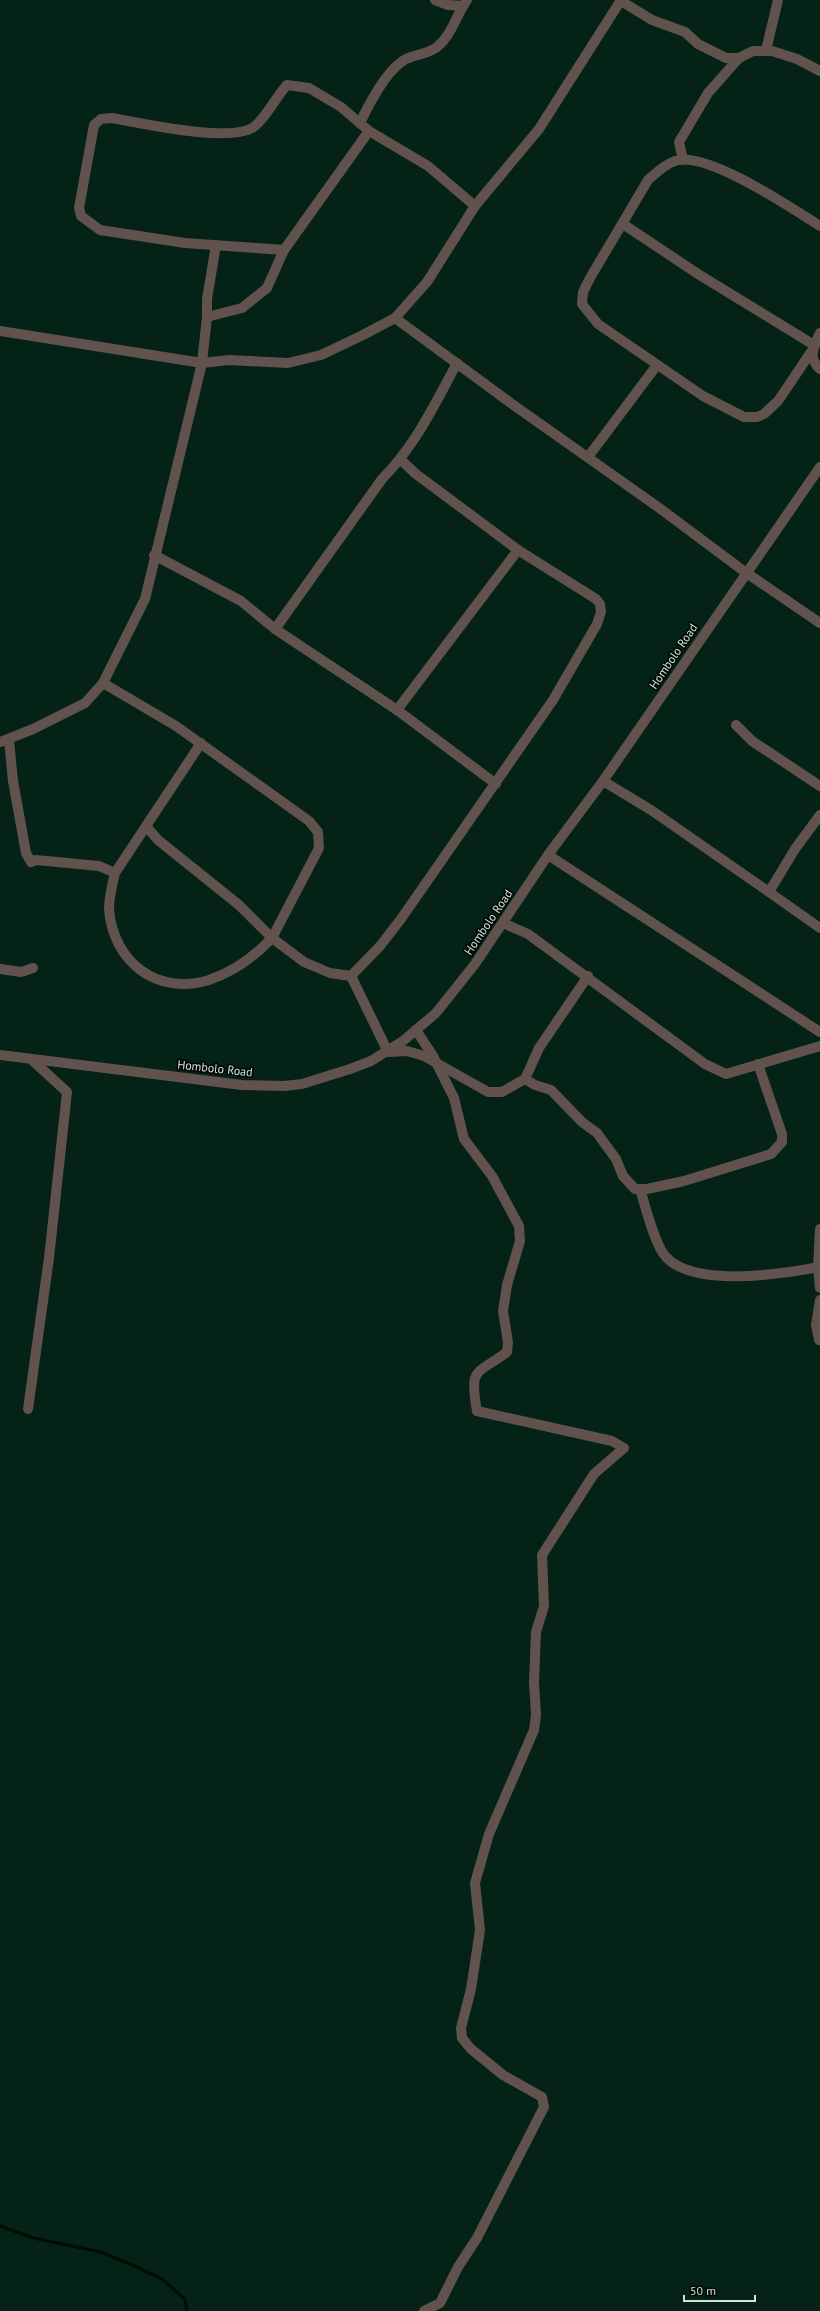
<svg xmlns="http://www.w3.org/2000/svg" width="820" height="2311" viewBox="0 0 820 2311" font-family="'PT Sans',sans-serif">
<rect width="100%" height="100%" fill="#042215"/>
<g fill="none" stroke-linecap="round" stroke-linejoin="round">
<polyline stroke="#000c04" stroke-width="3" points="0,2226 33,2238 101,2252 137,2267 162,2279 185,2299 187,2311"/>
<g stroke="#61524d" stroke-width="10">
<polyline points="435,0 448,5 463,6"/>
<polyline points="621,1 652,20 685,32 698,44 726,58 739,58 753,51 772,51 797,59 820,71"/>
<polyline points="766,50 778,0"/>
<path d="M360,123C369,104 387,69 406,59C417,54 428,54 437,47C452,35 456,15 467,0"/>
<polyline points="683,160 679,142 708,93 739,58"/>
<polyline points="623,224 698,274 814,345"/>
<path d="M284,250L185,243L100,230L81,216L79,208L94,125L101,119L112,118C141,123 233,144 255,126C268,115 275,98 287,85L309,88L341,107L369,131L428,166L475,206"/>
<polyline points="207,317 242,308 267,288 284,250 369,131"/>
<polyline points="395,318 512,404 658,507 745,572 820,623"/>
<polyline points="0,331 202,363 229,360 288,363 321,355 363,335 395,318 427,282 475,206 539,129 621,0"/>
<path d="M820,333C814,346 807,358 820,369"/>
<path d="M811,352L778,401L764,414L757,417H744L703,396L598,324L582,304L583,292L590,278L648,180C656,173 665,164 675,161C706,150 793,209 820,226"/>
<polyline points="588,457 657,365"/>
<polyline points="154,555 241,601 275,629 397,710 496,784"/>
<path d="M275,629L382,479C415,446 435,404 457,363"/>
<path d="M103,683L176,726L309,821L318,832L319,848L272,938C255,956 233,972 209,980C157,996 113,962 109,909C109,897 112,885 115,873L201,743"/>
<polyline points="397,710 518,550"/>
<polyline points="736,725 752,741 820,786"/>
<polyline points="9,740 13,781 26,853 31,862 36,860 99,866 115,873"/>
<polyline points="0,742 33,729 85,703 103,683 145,599 202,363 207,317 207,299 216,245"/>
<polyline points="603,781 651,810 769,892 795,849 820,815"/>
<polyline points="146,826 158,840 239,905 272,938 304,962 330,973 351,976 380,946 401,919 553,700 597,624 601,612 600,604 596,599 518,550 416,474 401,460"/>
<polyline points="548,855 820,1032"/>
<polyline points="769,892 820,928"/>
<polyline points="503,923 528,934 705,1064 726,1074 820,1046"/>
<polyline points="0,969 21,972 33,968"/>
<polyline points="351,976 388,1052 407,1051 424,1056 488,1092 502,1092 525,1079 539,1048 588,976"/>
<path d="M416,1030L433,1056L454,1098L464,1139L492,1176L519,1226L520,1241L507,1285L503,1311L508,1342L507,1352C476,1375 469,1367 477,1411L612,1441L624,1448L594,1474L542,1555L544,1606L536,1632L534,1682L536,1715L534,1730L489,1834L475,1883L480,1930L471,1989L461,2028L462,2038L471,2049L503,2075L542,2097L544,2107L477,2238L458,2267L440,2303L424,2311"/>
<polyline points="0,1055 242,1085 284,1086 302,1084 350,1069 371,1061 403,1041 436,1013 475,964 548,855 603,781 820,467"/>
<polyline points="525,1079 535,1085 551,1090 582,1122 597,1133 616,1159 623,1176 635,1189 647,1189 684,1181 771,1154 782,1142 782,1134 758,1064"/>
<path d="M640,1189C645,1205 655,1246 666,1257C695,1288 782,1274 820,1267"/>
<polyline points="820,1229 818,1267 820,1288"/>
<polyline points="819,1340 816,1325 820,1300"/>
<polyline points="28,1409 49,1258 67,1092 32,1060"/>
</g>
</g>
<g text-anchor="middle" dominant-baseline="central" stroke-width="3.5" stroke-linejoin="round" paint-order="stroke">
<g font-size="12" fill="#d1e2d8" stroke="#010804">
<text transform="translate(673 656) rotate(-56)">Hombolo Road</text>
<text transform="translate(488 922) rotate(-56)">Hombolo Road</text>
<text transform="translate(215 1068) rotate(6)">Hombolo Road</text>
</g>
</g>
<path d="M684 2295v6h71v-6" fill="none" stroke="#d1e2d8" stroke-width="2"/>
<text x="690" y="2295" font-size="12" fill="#d1e2d8" stroke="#010804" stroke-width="3" paint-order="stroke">50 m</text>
</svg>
